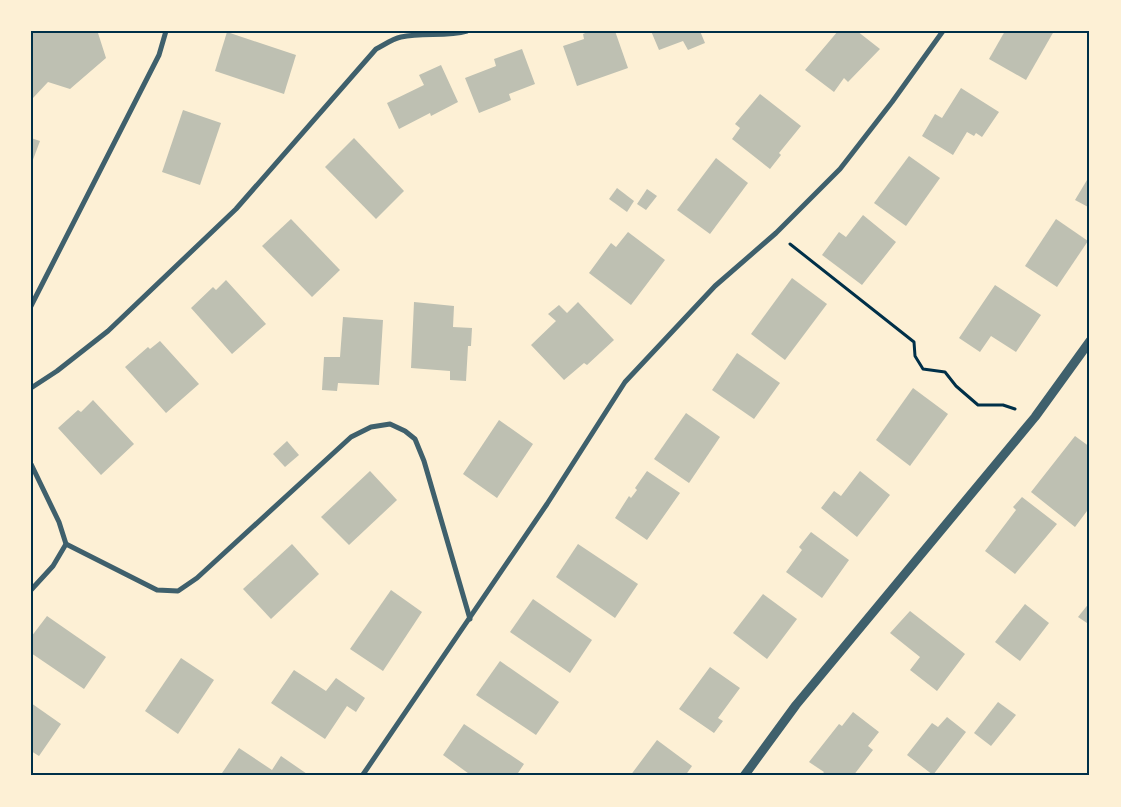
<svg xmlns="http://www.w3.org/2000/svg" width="1121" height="807" viewBox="0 0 1121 807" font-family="Helvetica,sans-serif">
<rect width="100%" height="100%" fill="#fdf0d5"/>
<g fill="#bec0b2">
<polygon points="31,31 93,31 98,33 106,58 70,89 48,82 33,98 31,98"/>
<polygon points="590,31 615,31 628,68 577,86 563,46 584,39 583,34"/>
<polygon points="651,31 700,31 705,43 688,50 683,41 659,50"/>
<polygon points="838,31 857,31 880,49 848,82 844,78 834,92 805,70"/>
<polygon points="1005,31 1054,31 1026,80 989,59"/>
<polygon points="227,32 296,55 284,94 215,71"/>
<polygon points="522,49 535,84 509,94 511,100 479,113 465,78 496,66 494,59"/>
<polygon points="441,65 458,102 431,116 430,113 399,129 387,103 424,85 419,75"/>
<polygon points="961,88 999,112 982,137 976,133 974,136 967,132 953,155 922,136 935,114 942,118"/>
<polygon points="760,94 801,126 779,153 781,155 770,169 732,139 740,128 735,124"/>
<polygon points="183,110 221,123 200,185 162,172"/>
<polygon points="31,138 40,141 31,165"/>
<polygon points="354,138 404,191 376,219 325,167"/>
<polygon points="909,156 940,178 906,226 874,203"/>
<polygon points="716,158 748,183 710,234 677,210"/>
<polygon points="1090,175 1090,208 1075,200"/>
<polygon points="617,188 634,201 627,212 609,199"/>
<polygon points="647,189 657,196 646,210 637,204"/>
<polygon points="863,215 896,242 862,285 822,255 839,232 846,237"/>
<polygon points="291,219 340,270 312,297 262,246"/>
<polygon points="1056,219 1088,241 1057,287 1025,266"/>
<polygon points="628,232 665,260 631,305 589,273 611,243 616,247"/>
<polygon points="792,278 827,304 785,360 751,334"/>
<polygon points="226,280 266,324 232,354 191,308 213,287 216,290"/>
<polygon points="995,285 1041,315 1016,352 991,336 980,352 959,338"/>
<polygon points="414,302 454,306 453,327 472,328 471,346 468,346 466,381 450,380 450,371 411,368"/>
<polygon points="578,302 614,340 587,365 584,363 564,380 531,345 556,321 548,314 559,305 567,313"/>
<polygon points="343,317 383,320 379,385 338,383 337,391 322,390 324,357 340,357"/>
<polygon points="160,341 199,384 166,413 125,367 148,347 150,349"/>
<polygon points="737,353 780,383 754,419 712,390"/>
<polygon points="913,388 948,414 910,466 876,440"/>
<polygon points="93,400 134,444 101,475 58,428 78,410 81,412"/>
<polygon points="686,413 720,437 689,483 654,459"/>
<polygon points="499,420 533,444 497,498 463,474"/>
<polygon points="1075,436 1090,447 1090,489 1087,493 1090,495 1090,507 1075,527 1031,492"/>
<polygon points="287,441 299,455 285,467 273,454"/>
<polygon points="370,471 397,500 349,545 321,517"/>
<polygon points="647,471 680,493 647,540 615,518 629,496 631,498 637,490 635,488"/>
<polygon points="860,471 890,495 857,537 821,508 834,491 841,496"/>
<polygon points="1022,497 1057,524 1015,574 985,551 1016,510 1013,507"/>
<polygon points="811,532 849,560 822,598 786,572 802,550 799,547"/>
<polygon points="292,544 319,574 271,619 243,589"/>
<polygon points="578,544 638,584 615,618 556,577"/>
<polygon points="391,590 422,612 383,671 350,649"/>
<polygon points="763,594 797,619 767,659 733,633"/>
<polygon points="533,599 592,640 570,673 510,632"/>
<polygon points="1090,602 1090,619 1087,623 1078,617"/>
<polygon points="1025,604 1049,623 1020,661 995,642"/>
<polygon points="910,611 965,654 937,691 910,670 920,657 890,633"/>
<polygon points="47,616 106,657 84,689 31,653 31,637"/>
<polygon points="181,658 214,680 178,734 145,711"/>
<polygon points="500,661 559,702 536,735 476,695"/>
<polygon points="710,667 740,688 718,718 723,721 714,733 679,709"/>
<polygon points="294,670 326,691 336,678 365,698 356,712 347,706 325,739 271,703"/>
<polygon points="998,702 1016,715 991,746 974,733"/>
<polygon points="31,703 61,724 39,756 31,751"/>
<polygon points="853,712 879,732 868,746 873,750 853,776 821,776 824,772 809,762 839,724 842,726"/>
<polygon points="947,717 966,732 933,775 907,755 932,723 938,727"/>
<polygon points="464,724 524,764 516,776 472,776 443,755"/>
<polygon points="657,740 692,766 685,776 630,776"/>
<polygon points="239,748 272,770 281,756 310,776 220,776"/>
</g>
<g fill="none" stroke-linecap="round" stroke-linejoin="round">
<polyline stroke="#003049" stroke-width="3" points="790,244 914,342 915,356 923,369 945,372 956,386 978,405 1003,405 1015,409"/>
<g stroke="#3f606c" stroke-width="5">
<polyline points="31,306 159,55 166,31"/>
<path d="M31,388L57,371L108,331L236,209L376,49C384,45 392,39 401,37C423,32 446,37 467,31"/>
<polyline points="31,464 59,522 66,544 157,590 178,591 197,578 351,437 371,427 390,424 405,431 415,439 424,461 470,619"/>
<polyline points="31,590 53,566 66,544"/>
<polyline points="362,776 547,504 625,382 715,286 776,233 840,169 892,102 943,31"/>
</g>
<polyline stroke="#3f606c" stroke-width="9" points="744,776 796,705 1035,417 1090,341"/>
</g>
<rect width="1121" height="807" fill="none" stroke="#fdf0d5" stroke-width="65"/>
<rect x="32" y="32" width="1056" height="742" fill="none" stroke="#003049" stroke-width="2"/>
</svg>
